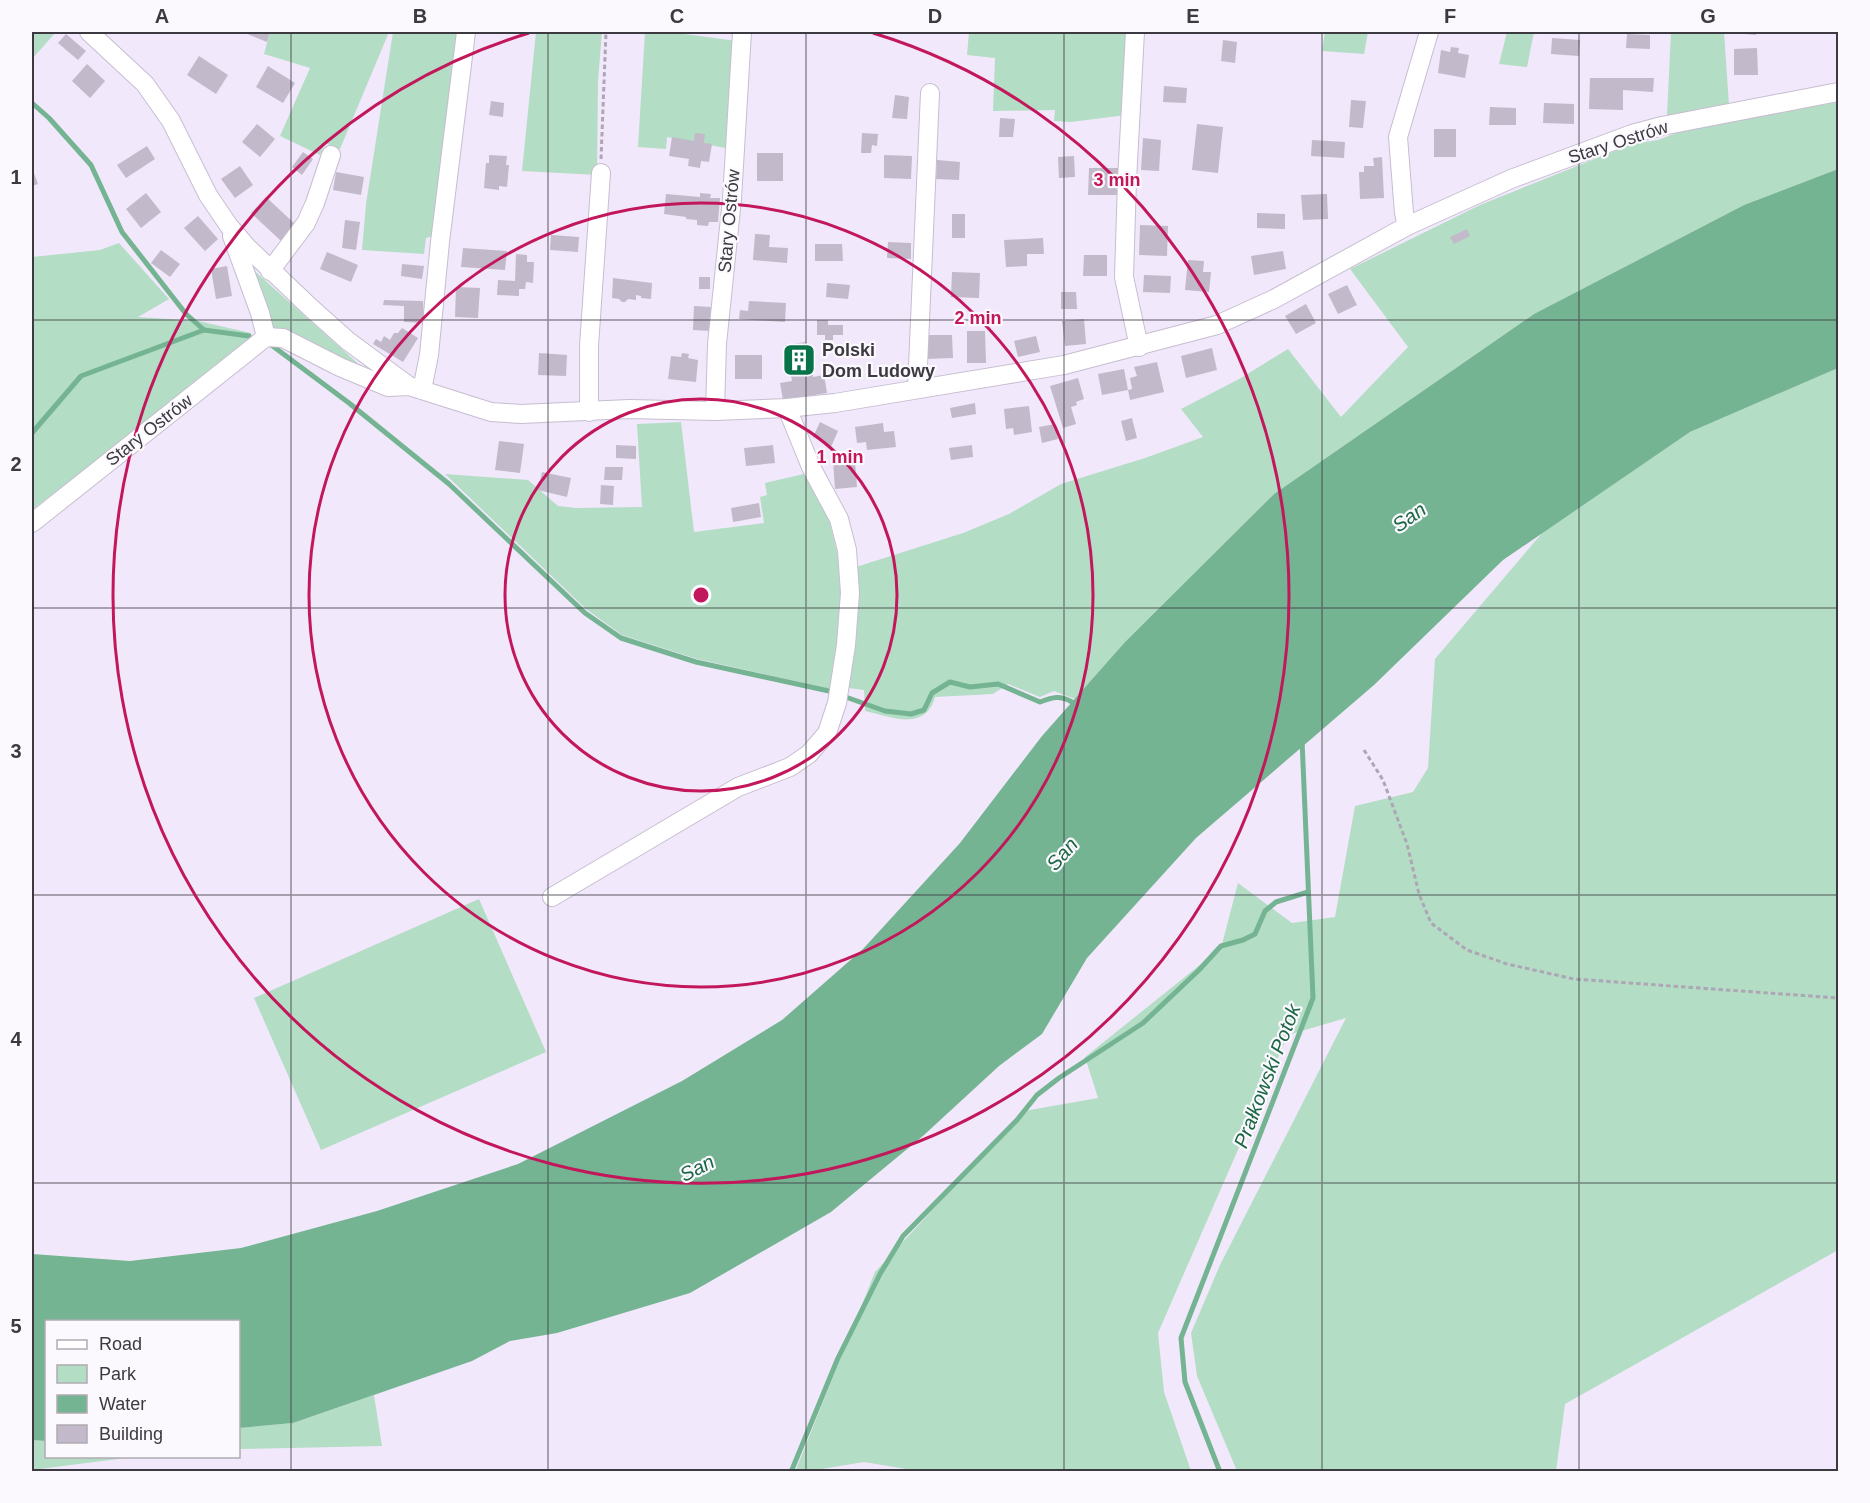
<svg xmlns="http://www.w3.org/2000/svg" width="1870" height="1503" viewBox="0 0 1870 1503" font-family="Arial,sans-serif">
<rect width="100%" height="100%" fill="#f2e8fb"/>
<g fill="#b4ddc6">
<polygon points="32,32 56,32 32,59"/>
<polygon points="270,32 389,32 340,149 325,143 320,155 280,136 310,68 264,54"/>
<polygon points="393,32 461,32 436,235 426,238 424,254 362,250 366,204"/>
<polygon points="536,32 602,32 598,81 597,175 522,171"/>
<polygon points="645,32 677,32 677,33 737,41 731,149 667,137 666,149 638,147"/>
<polygon points="969,32 1131,32 1126,115 1071,122 1054,121 1055,110 993,111 995,58 967,55"/>
<polygon points="1325,32 1368,32 1364,54 1322,51"/>
<polygon points="1507,32 1534,32 1527,67 1499,64"/>
<polygon points="1671,32 1724,32 1729,105 1667,116"/>
<path d="M1838,102V169L1744,205L1534,314L1274,494L1125,642L1075,699L1054,691L1040,697L1008,684L993,694L935,697C925,732 892,717 865,711L864,690L848,688L856,567L963,533L1009,514L1061,484L1145,458L1203,437L1181,409L1241,378L1288,349L1341,417L1408,347L1350,269L1480,205L1632,144L1658,140L1692,127Z"/>
<polygon points="119,243 169,299 138,317 198,321 251,333 248,342 32,510 32,257 100,250"/>
<polygon points="250,267 363,368 270,326"/>
<polygon points="1838,368 1838,1250 1565,1404 1556,1471 1237,1471 1197,1376 1191,1333 1220,1265 1346,1018 1288,1035 1158,1333 1164,1392 1191,1471 924,1472 864,1462 810,1471 795,1472 875,1272 1024,1111 1098,1098 1085,1057 1221,948 1238,883 1292,923 1335,917 1355,806 1413,792 1428,768 1435,659 1543,532 1690,432"/>
<polygon points="681,422 694,532 764,523 760,497 767,495 765,483 808,473 830,523 840,565 842,586 835,690 697,659 622,635 586,609 445,474 528,480 558,506 576,508 642,507 637,424"/>
<polygon points="479,899 546,1052 321,1150 254,998"/>
<polygon points="374,1395 382,1446 239,1449 238,1428 293,1423"/>
<polygon points="32,1440 46,1441 46,1456 133,1457 32,1470"/>
</g>
<polygon fill="#74b492" points="1838,169 1838,368 1690,432 1503,560 1374,685 1196,838 1087,958 1042,1034 999,1066 924,1135 831,1212 690,1293 557,1333 510,1341 472,1361 293,1423 239,1428 238,1322 46,1322 46,1441 32,1440 32,1254 130,1261 241,1248 377,1211 518,1164 682,1081 782,1020 863,949 960,843 1042,736 1125,642 1274,494 1534,314 1744,205"/>
<g fill="none" stroke-linecap="round" stroke-linejoin="round">
<g stroke="#74b492" stroke-width="5">
<polyline points="32,103 49,118 91,165 122,232 186,314 204,330"/>
<path d="M270,344L349,403L449,484L585,613L621,638L696,662L829,691L885,711L911,714L924,710L932,693L950,682L970,687L998,684L1040,702C1053,697 1060,695 1072,702L1074,709"/>
<polyline points="32,433 81,376 204,330 249,336"/>
<polyline points="791,1472 838,1358 880,1274 903,1236 1017,1120 1037,1095 1059,1078 1143,1023 1199,970 1221,946 1243,940 1255,934 1265,911 1276,902 1308,892"/>
<polyline points="1220,1472 1185,1382 1181,1338 1313,998 1302,740"/>
</g>
</g>
<g fill="#c2b9cb">
<polygon points="246,32 270,32 267,42 245,33"/>
<polygon points="1733,32 1757,32 1756,35 1733,33"/>
<polygon points="66,34 86,51 78,60 58,43"/>
<polygon points="1627,34 1650,35 1650,49 1626,48"/>
<polygon points="1552,38 1580,40 1579,56 1551,54"/>
<polygon points="1223,40 1237,42 1235,63 1221,61"/>
<polygon points="1451,47 1459,48 1458,53 1469,55 1465,78 1438,73 1441,50 1450,52"/>
<polygon points="1757,48 1758,75 1734,75 1734,49"/>
<polygon points="199,56 228,75 216,94 187,75"/>
<polygon points="87,64 105,81 90,98 72,81"/>
<polygon points="268,66 295,83 283,103 256,87"/>
<polygon points="1590,78 1654,78 1653,92 1623,90 1623,110 1589,109"/>
<polygon points="1164,86 1187,88 1186,103 1163,102"/>
<polygon points="895,95 909,97 907,119 892,118"/>
<polygon points="1351,100 1366,101 1363,128 1349,127"/>
<polygon points="491,101 504,103 503,117 489,115"/>
<polygon points="1544,103 1574,104 1574,124 1543,123"/>
<polygon points="1490,107 1516,108 1516,125 1489,125"/>
<polygon points="1000,118 1015,119 1013,137 999,137"/>
<polygon points="257,124 275,139 260,157 242,142"/>
<polygon points="1197,124 1223,127 1218,173 1192,170"/>
<rect x="1434" y="129" width="22" height="28"/>
<polygon points="695,133 705,134 704,143 712,144 709,162 701,161 700,168 688,166 689,159 669,156 672,137 694,141"/>
<polygon points="862,133 878,134 877,146 872,145 871,153 861,153"/>
<polygon points="1143,138 1161,140 1159,171 1141,170"/>
<polygon points="1312,140 1345,142 1344,158 1311,156"/>
<polygon points="147,146 155,159 126,178 117,165"/>
<polygon points="303,152 313,159 302,175 292,167"/>
<rect x="757" y="153" width="26" height="28"/>
<polygon points="489,155 507,156 506,165 509,165 507,187 499,186 499,190 484,188 486,163 489,163"/>
<polygon points="884,155 912,156 911,179 884,178"/>
<polygon points="1074,156 1075,177 1059,178 1058,157"/>
<polygon points="1382,157 1384,198 1360,199 1359,172 1364,172 1364,166 1374,166 1373,158"/>
<polygon points="937,160 960,162 959,180 936,179"/>
<polygon points="240,166 253,185 235,198 221,179"/>
<polygon points="32,168 38,184 32,186"/>
<polygon points="1089,168 1120,168 1119,195 1088,195"/>
<polygon points="336,172 364,177 361,195 333,190"/>
<polygon points="146,193 161,212 141,228 126,209"/>
<polygon points="700,193 711,194 710,198 720,198 718,222 709,222 708,226 697,225 697,220 686,219 686,217 664,214 666,194 700,197"/>
<polygon points="1327,194 1328,219 1303,220 1301,195"/>
<polygon points="266,197 296,225 281,241 251,213"/>
<polygon points="1257,213 1285,214 1285,229 1257,228"/>
<rect x="952" y="214" width="13" height="24"/>
<polygon points="198,216 218,239 205,251 184,228"/>
<polygon points="345,220 360,222 356,250 342,248"/>
<polygon points="1140,225 1168,226 1167,256 1139,255"/>
<polygon points="1467,229 1470,236 1454,244 1450,237"/>
<polygon points="755,234 770,235 769,247 788,248 787,263 753,260"/>
<polygon points="551,235 579,237 578,252 550,250"/>
<polygon points="1043,238 1044,254 1027,254 1027,266 1006,267 1004,240"/>
<polygon points="888,242 911,243 911,259 887,258"/>
<polygon points="815,244 842,244 843,261 815,261"/>
<polygon points="463,248 507,251 505,270 461,267"/>
<polygon points="161,250 180,264 170,277 151,263"/>
<polygon points="1283,251 1286,269 1254,275 1251,256"/>
<polygon points="327,252 358,265 351,282 320,269"/>
<polygon points="516,254 527,255 527,262 534,262 533,283 526,282 525,289 519,289 519,296 497,295 498,280 515,281"/>
<polygon points="1084,255 1107,255 1107,276 1083,276"/>
<polygon points="1188,260 1204,261 1203,272 1211,272 1209,292 1185,290"/>
<polygon points="402,264 424,266 422,279 401,276"/>
<polygon points="227,266 232,296 216,299 211,269"/>
<polygon points="952,272 980,273 979,298 951,297"/>
<polygon points="1144,275 1171,276 1170,293 1143,292"/>
<rect x="699" y="277" width="11" height="12"/>
<polygon points="613,278 652,283 651,299 641,298 641,296 636,295 636,300 628,299 625,302 622,302 619,299 612,298"/>
<polygon points="827,283 850,285 848,299 826,297"/>
<polygon points="1347,285 1357,305 1338,314 1328,294"/>
<polygon points="456,287 480,288 478,318 455,317"/>
<polygon points="1061,292 1076,292 1077,309 1061,309"/>
<polygon points="384,300 423,301 424,323 404,322 404,306 383,305"/>
<polygon points="749,301 786,303 785,322 739,319 740,310 748,311"/>
<polygon points="1306,304 1316,323 1296,334 1285,316"/>
<polygon points="694,306 711,307 710,331 693,330"/>
<polygon points="1084,319 1086,344 1065,346 1062,321"/>
<polygon points="817,320 828,320 828,325 843,325 843,335 833,335 833,340 825,340 825,335 817,335"/>
<polygon points="402,328 418,338 403,362 373,344 376,339 381,342 384,336 390,340 394,333 398,333"/>
<polygon points="967,331 985,331 986,363 967,363"/>
<polygon points="924,335 952,335 953,358 924,359"/>
<polygon points="1036,336 1040,352 1018,357 1014,341"/>
<polygon points="806,342 813,377 824,375 827,393 783,400 780,383 792,381 785,345"/>
<polygon points="1212,348 1217,370 1186,378 1181,356"/>
<polygon points="539,353 567,355 566,376 538,375"/>
<polygon points="682,353 689,354 688,358 698,360 696,382 668,379 671,356 681,357"/>
<rect x="735" y="355" width="27" height="24"/>
<polygon points="1157,362 1164,392 1130,400 1128,390 1132,389 1130,378 1137,376 1134,367"/>
<polygon points="1124,369 1128,390 1102,395 1098,374"/>
<polygon points="1078,378 1084,399 1076,402 1077,405 1071,407 1076,424 1063,428 1050,386"/>
<polygon points="975,403 976,414 952,418 950,408"/>
<polygon points="1029,406 1032,432 1014,435 1013,428 1006,429 1004,409"/>
<polygon points="1132,418 1137,438 1126,441 1121,421"/>
<polygon points="820,422 838,431 831,447 813,437"/>
<polygon points="883,423 884,432 894,431 896,447 867,450 866,442 857,443 855,427"/>
<polygon points="1055,424 1058,439 1042,443 1039,427"/>
<polygon points="499,441 524,444 520,473 495,470"/>
<polygon points="616,445 636,446 636,459 616,458"/>
<polygon points="773,445 775,463 746,466 744,448"/>
<polygon points="972,445 973,457 951,460 949,448"/>
<polygon points="855,460 857,487 835,489 833,461"/>
<polygon points="605,467 623,467 622,480 604,480"/>
<polygon points="542,472 571,478 567,497 538,490"/>
<polygon points="601,485 614,486 613,505 600,504"/>
<polygon points="759,503 761,517 733,522 731,508"/>
</g>
<g fill="none" stroke-linecap="round" stroke-linejoin="round">
<g stroke="#c7bdd0" stroke-width="20">
<g id="minor">
<polyline points="89,32 145,84 171,121 208,195 229,226 247,247 311,308 348,341 409,386"/>
<polyline points="1135,32 1127,180 1124,277 1139,347"/>
<polyline points="1407,226 1404,213 1398,137 1429,32"/>
<polyline points="232,236 260,313 266,337"/>
<polyline points="270,271 306,223 315,203 331,155"/>
<polyline points="917,389 930,93"/>
<polyline points="422,390 429,355 440,242 466,32"/>
<polyline points="715,411 717,344 732,199 742,32"/>
<polyline points="589,412 589,346 601,173"/>
<polyline points="32,523 266,337 283,338 340,367 388,387 409,386 491,412 521,414 629,409 715,411 787,408 835,403 1064,365 1217,325 1274,299 1407,226 1511,179 1632,134 1662,126 1838,92"/>
<polyline points="552,897 738,787 790,767 809,754 827,733 837,703 846,645 850,593 847,550 839,519 811,467 787,408"/>
</g>
</g>
<g stroke="#ada6b5" stroke-width="3" stroke-dasharray="4.5 3" stroke-linecap="butt">
<polyline points="601,159 606,32"/>
<polyline points="1364,750 1383,780 1407,844 1419,894 1431,923 1467,950 1507,964 1574,979 1838,998"/>
</g>
<use href="#minor" stroke="#fff" stroke-width="18"/>
</g>
<path fill="none" stroke="#3c3940" stroke-width="1.5" stroke-opacity="0.55" d="M291,32V1472M548,32V1472M806,32V1472M1064,32V1472M1322,32V1472M1579,32V1472M32,320H1838M32,608H1838M32,895H1838M32,1183H1838"/>
<g fill="none" stroke="#c2185b" stroke-width="3">
<circle cx="701" cy="595" r="196"/>
<circle cx="701" cy="595" r="392"/>
<path d="M873 33A588 588 0 1 1 529 33"/>
</g>
<defs>
<g id="building-square" transform="scale(1.725)"><rect x="-9" y="-9" width="18" height="18" rx="4" fill="#08724a" stroke="#fbf9fd"/><path d="M-4-6H4V6H1V3H-1V6H-4ZM-2.5-4.3h1.7v1.8h-1.7ZM.8-4.3h1.7v1.8H.8ZM-2.5-1h1.7V.8h-1.7ZM.8-1h1.7V.8H.8Z" fill="#fff"/></g>
</defs>
<g fill-rule="evenodd">
<use href="#building-square" x="799" y="360"/>
</g>
<g text-anchor="middle" dominant-baseline="central" stroke-width="4.5" stroke-linejoin="round" paint-order="stroke">
<g font-size="18" fill="#3c3940" stroke="#fbf9fd">
<text transform="translate(1618 142) rotate(-18)">Stary Ostrów</text>
<text transform="translate(729 221) rotate(-85)">Stary Ostrów</text>
<text transform="translate(149 430) rotate(-38)">Stary Ostrów</text>
</g>
<g font-size="18" font-weight="bold" fill="#3c3940" stroke="#fbf9fd" text-anchor="start">
<text x="822" y="350">Polski<tspan x="822" dy="21">Dom Ludowy</tspan></text>
</g>
<g font-size="20" font-style="italic" fill="#1b6645" stroke="#fbf9fd">
<text transform="translate(1409 517) rotate(-35)">San</text>
<text transform="translate(1062 854) rotate(-49)">San</text>
<text transform="translate(1267 1076) rotate(-69)">Prałkowski Potok</text>
<text transform="translate(697 1168) rotate(-27)">San</text>
</g>
</g>
<circle cx="701" cy="595" r="9" fill="#c2185b" stroke="#fbf9fd" stroke-width="3"/>
<g font-size="18" text-anchor="middle" font-weight="bold" fill="#c2185b" stroke="#fbf9fd" stroke-width="4.5" stroke-linejoin="round" paint-order="stroke">
<text x="1117" y="186">3 min</text>
<text x="978" y="324">2 min</text>
<text x="840" y="463">1 min</text>
</g>
<rect width="1870" height="1503" fill="none" stroke="#fbf9fd" stroke-width="66"/>
<rect x="45" y="1320" width="195" height="138" fill="#fbf9fd" stroke="#afacb1" stroke-width="1.5"/>
<rect x="57" y="1340" width="30" height="9" fill="#ffffff" stroke="#afacb1" stroke-width="1.5"/>
<text x="99" y="1350" font-size="18" fill="#3c3940">Road</text>
<rect x="57" y="1365" width="30" height="18" fill="#b4ddc6" stroke="#afacb1" stroke-width="1.5"/>
<text x="99" y="1380" font-size="18" fill="#3c3940">Park</text>
<rect x="57" y="1395" width="30" height="18" fill="#74b492" stroke="#afacb1" stroke-width="1.5"/>
<text x="99" y="1410" font-size="18" fill="#3c3940">Water</text>
<rect x="57" y="1425" width="30" height="18" fill="#c2b9cb" stroke="#afacb1" stroke-width="1.5"/>
<text x="99" y="1440" font-size="18" fill="#3c3940">Building</text>
<rect x="33" y="33" width="1804" height="1437" fill="none" stroke="#3c3940" stroke-width="2"/>
<g font-size="20" text-anchor="middle" font-weight="bold" fill="#3c3940">
<text x="162" y="23">A</text>
<text x="420" y="23">B</text>
<text x="677" y="23">C</text>
<text x="935" y="23">D</text>
<text x="1193" y="23">E</text>
<text x="1450" y="23">F</text>
<text x="1708" y="23">G</text>
<text x="16" y="184">1</text>
<text x="16" y="471">2</text>
<text x="16" y="758">3</text>
<text x="16" y="1046">4</text>
<text x="16" y="1333">5</text>
</g>
</svg>
